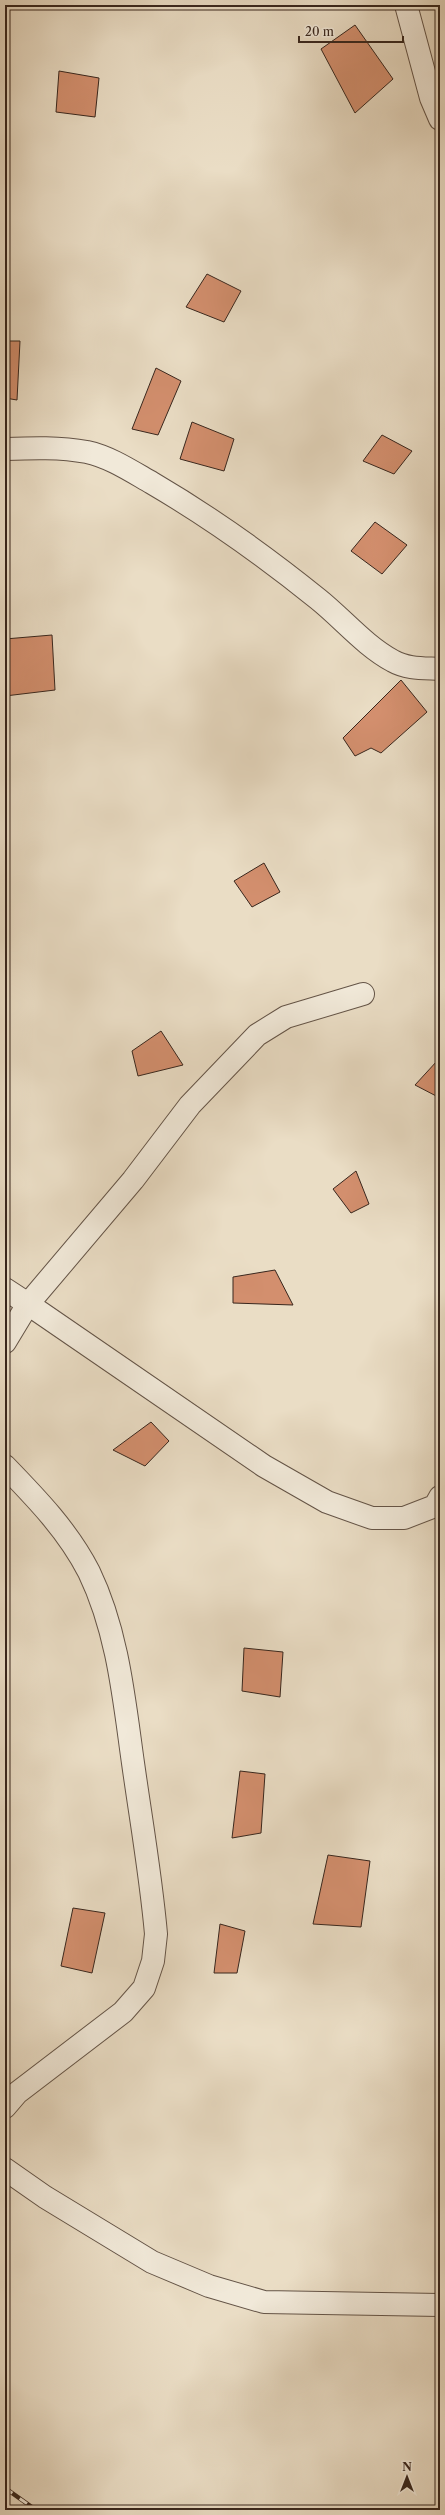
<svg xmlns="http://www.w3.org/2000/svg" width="445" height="2515" viewBox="0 0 445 2515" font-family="'Libre Caslon Text',serif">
<rect width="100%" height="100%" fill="#eaddc5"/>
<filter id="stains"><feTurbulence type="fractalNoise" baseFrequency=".005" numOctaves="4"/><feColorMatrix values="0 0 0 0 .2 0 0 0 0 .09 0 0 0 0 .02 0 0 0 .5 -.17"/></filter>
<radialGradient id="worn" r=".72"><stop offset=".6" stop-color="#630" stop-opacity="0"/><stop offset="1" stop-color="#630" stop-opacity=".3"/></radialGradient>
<g fill="#d38f6e" stroke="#38261d">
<polygon points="355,25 393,79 355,113 321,49"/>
<polygon points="59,71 99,78 95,117 56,112"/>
<polygon points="207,274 241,291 224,322 186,307"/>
<polygon points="5,341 20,341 17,400 5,398"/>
<polygon points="156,368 181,381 158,435 132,429"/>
<polygon points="192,422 234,439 224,471 180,459"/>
<polygon points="382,435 412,451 394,474 363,461"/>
<polygon points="375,522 407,545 382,574 351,551"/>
<polygon points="52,635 55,690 5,696 5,639"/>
<polygon points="401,680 427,712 381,753 371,748 355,756 343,738"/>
<polygon points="264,863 280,892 252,907 234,881"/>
<polygon points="161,1031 183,1065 138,1076 132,1051"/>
<polygon points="437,1061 440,1063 440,1098 415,1085"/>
<polygon points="356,1171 369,1204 351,1213 333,1189"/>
<polygon points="275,1270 293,1305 233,1303 233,1277"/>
<polygon points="151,1422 169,1441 145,1466 113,1450"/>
<polygon points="244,1648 283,1652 280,1697 242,1691"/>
<polygon points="240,1771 265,1774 261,1833 232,1838"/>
<polygon points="328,1855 370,1861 361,1927 313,1924"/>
<polygon points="73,1908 105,1913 92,1973 61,1966"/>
<polygon points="220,1924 245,1931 237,1973 214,1973"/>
</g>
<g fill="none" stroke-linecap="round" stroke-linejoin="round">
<g stroke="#645447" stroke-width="24">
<g id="minor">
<polyline points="406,5 431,98 440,119"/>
<path d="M5,449C32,448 60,447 87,452C110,457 131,471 152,483C210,517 266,557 318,599C343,619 365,646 393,661C407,669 424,668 440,669"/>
<polyline points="363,994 286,1017 257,1035 190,1105 133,1180 28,1304 264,1466 327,1502 372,1518 404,1518 435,1506 440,1497"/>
<polyline points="5,1289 28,1304 5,1342"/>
<path d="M5,1466C37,1499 68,1531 89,1572C118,1632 124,1699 133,1763C141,1820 151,1877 156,1934L153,1961L144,1988L123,2012L17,2093L5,2107"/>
<polyline points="5,2169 45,2197 152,2262 209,2286 264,2302 440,2305"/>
</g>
</g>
<use href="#minor" stroke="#f1e9d9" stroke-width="22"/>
<g stroke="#38261d" stroke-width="4.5">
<polyline id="rail" points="5,2488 36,2510"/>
</g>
<use href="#rail" stroke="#f1e9d9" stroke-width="3" stroke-dasharray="9" stroke-linecap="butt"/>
</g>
<rect width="445" height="2515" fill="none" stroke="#eaddc5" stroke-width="20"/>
<rect x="6" y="6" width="433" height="2503" fill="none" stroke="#38261d" stroke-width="2"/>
<rect x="10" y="10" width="425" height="2495" fill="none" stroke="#38261d"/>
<g transform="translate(407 2477)" stroke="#f1e9d9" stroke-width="3" paint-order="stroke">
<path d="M0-3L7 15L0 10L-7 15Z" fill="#38261d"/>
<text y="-6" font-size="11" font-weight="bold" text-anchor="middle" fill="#38261d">N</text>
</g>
<path d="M299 36v6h104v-6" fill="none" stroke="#38261d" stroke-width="2"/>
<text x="305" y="36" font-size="12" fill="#38261d" stroke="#f1e9d9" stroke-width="3" paint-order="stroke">20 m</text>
<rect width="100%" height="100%" filter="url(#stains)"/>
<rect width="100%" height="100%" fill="url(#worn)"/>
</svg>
